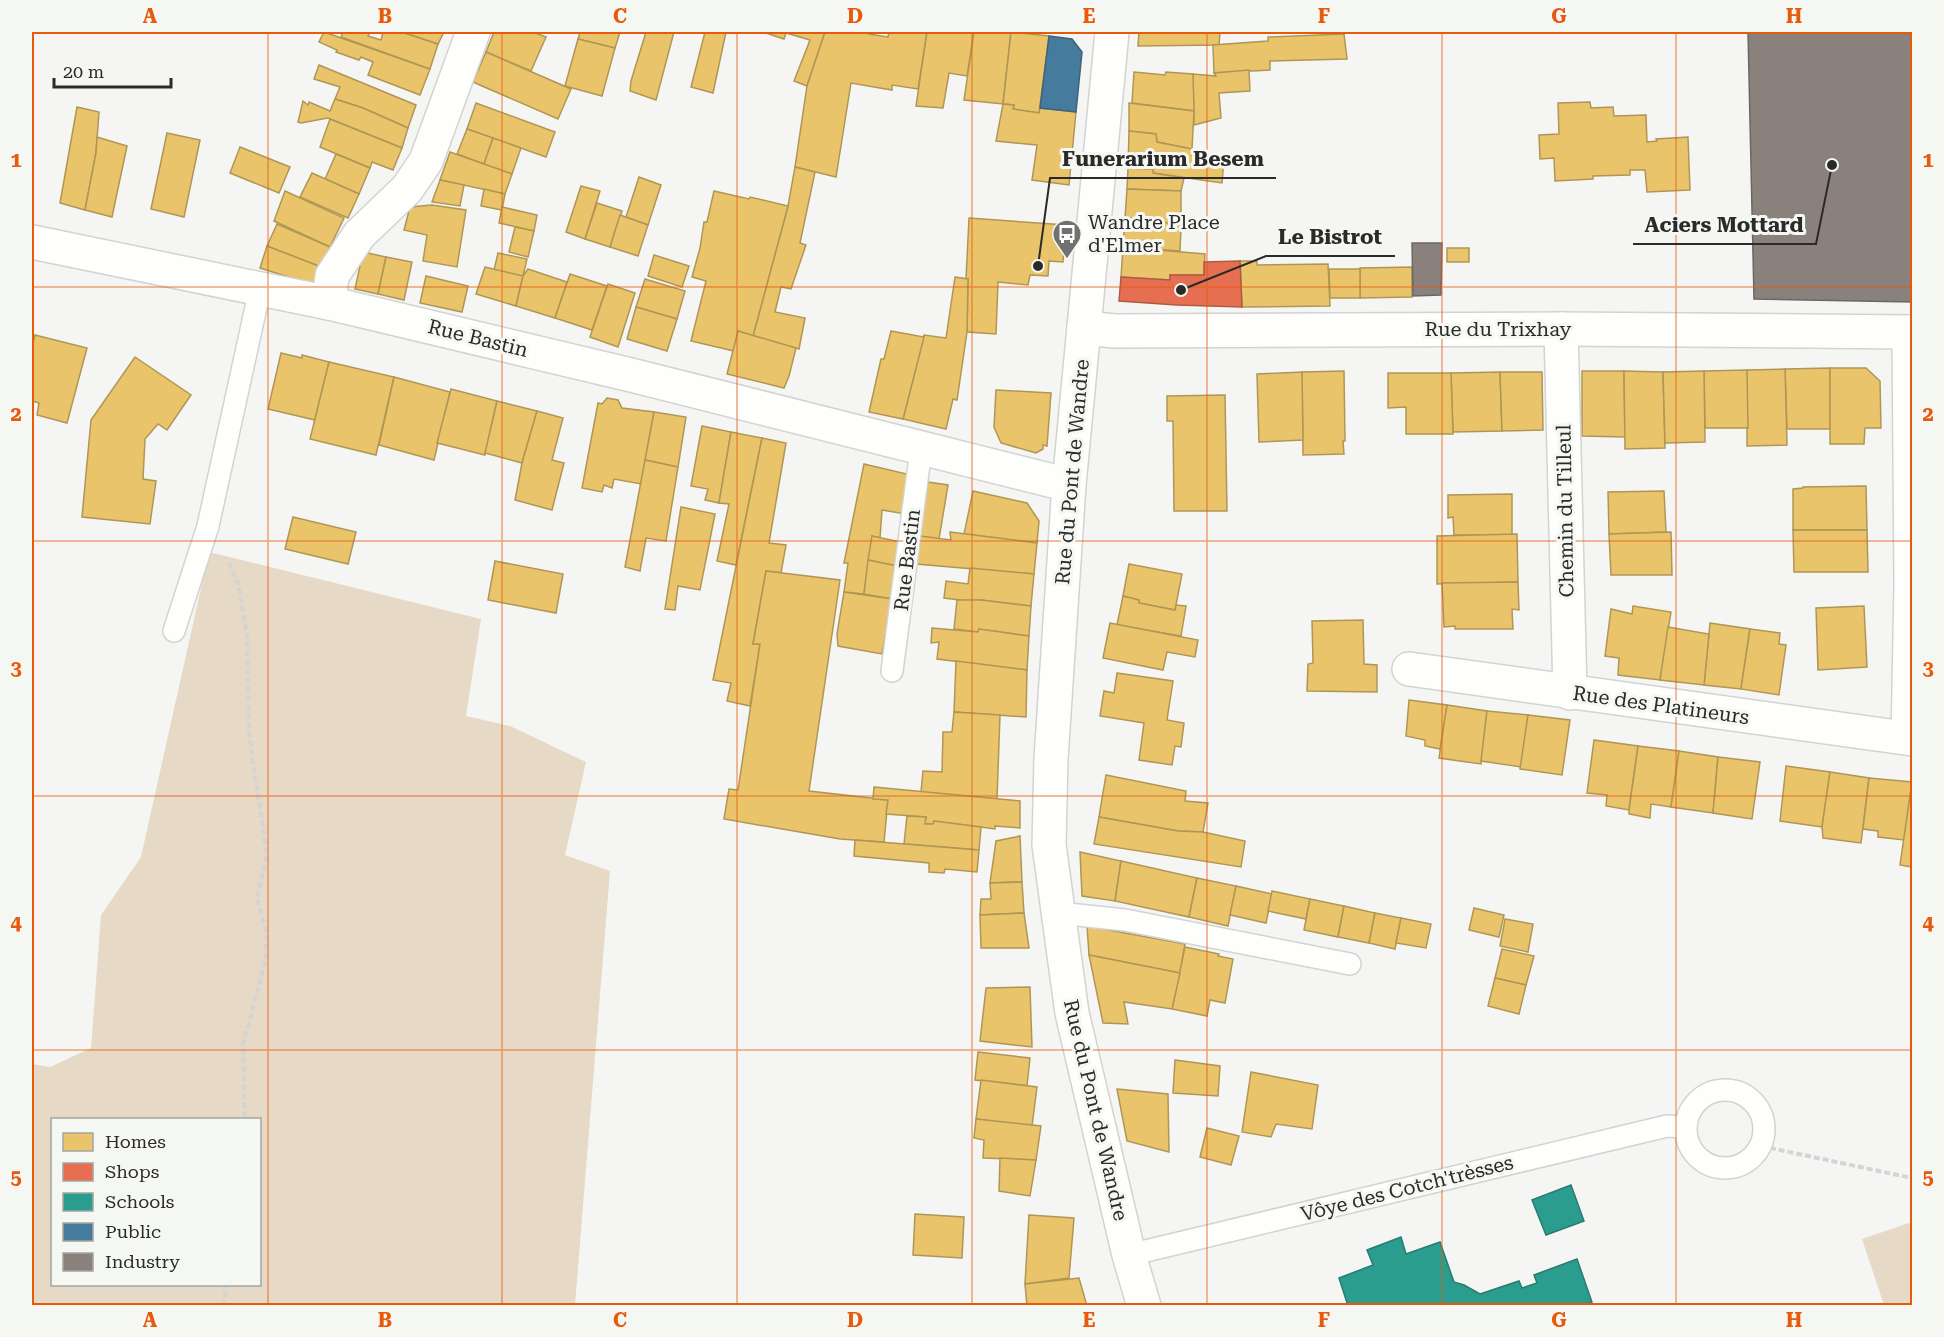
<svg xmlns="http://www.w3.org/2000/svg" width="1944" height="1337" viewBox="0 0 1944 1337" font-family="'Roboto Serif',serif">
<rect width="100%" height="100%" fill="#f5f6f4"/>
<g fill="#e6d9c6" fill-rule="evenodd">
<path d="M209,552L481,619L466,716L510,726L586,762L565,855L610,871L575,1305H32V1064L50,1067L91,1048L101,915L141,857ZM52,1120H260V1284H52Z"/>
<polygon points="1912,1222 1912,1305 1884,1305 1862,1239"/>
</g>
<g fill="#e9c46a" stroke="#b09656" stroke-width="1.5">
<polygon points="324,32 430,69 420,95 368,75 373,62 361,57 359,60 336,52 337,50 319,42"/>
<polygon points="343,32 370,32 368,36 381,40 383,32 402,32 438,44 430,69 341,37"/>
<polygon points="402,32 444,32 438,44"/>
<polygon points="494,32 533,32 546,37 531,71 486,52"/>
<polygon points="580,32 620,32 615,48 578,39"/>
<polygon points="646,32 674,32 656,100 630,91 631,81"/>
<polygon points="705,32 726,32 713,93 691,87"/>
<polygon points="763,32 825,32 807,86 794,81 810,40 786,33 784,39"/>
<polygon points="825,32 869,32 869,34 888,37 889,32 927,32 918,89 892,85 892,90 851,83 836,177 795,167 807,86"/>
<polygon points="927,32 974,32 967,76 949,73 943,108 916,106"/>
<polygon points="974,32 1011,32 1003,104 964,100"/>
<polygon points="1011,32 1049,36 1039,113 1013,109 1014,105 1003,104"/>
<polygon points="1139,32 1220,32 1219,45 1138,46"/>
<polygon points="1344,34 1347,59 1270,61 1270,70 1214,73 1213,45 1268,41 1268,37"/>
<polygon points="578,39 615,48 602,96 565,86"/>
<polygon points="486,52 571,89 558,119 473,82"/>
<polygon points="319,65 416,105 408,128 363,108 335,99 340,87 314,79"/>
<polygon points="1249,70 1250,91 1219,93 1221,118 1194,125 1193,74 1216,76 1214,73"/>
<polygon points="1134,72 1165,75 1166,72 1193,74 1194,111 1132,103"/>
<polygon points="335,99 363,108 408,128 402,148 328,118 301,123 298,122 303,101 308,105 309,102 330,111"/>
<polygon points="1590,102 1591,108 1613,107 1614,116 1646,115 1647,142 1657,141 1656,139 1688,137 1690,190 1647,192 1645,170 1630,170 1630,175 1593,176 1593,179 1555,181 1554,158 1540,159 1539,135 1559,134 1558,103"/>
<polygon points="476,103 555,132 546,157 467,129"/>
<polygon points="1129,103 1194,111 1192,149 1157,142 1156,134 1129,131"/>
<polygon points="1003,104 1014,105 1013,109 1039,113 1040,108 1076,112 1069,185 1032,180 1037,145 996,141"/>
<polygon points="77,107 99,112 96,153 85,210 60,203"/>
<polygon points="330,119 402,148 393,170 372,162 370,168 320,147"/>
<polygon points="467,129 493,138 484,164 457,154"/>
<polygon points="1129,131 1156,134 1157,142 1192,149 1192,155 1224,159 1222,183 1153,173 1153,169 1128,168"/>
<polygon points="167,133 200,140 184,217 151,209"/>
<polygon points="97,137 127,146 112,217 85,210 96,153"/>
<polygon points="493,138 521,148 512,174 484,164"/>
<polygon points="240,147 290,167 279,193 230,173"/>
<polygon points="450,152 512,174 505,194 440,180"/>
<polygon points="336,154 370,168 359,194 325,179"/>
<polygon points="795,167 815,172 800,243 806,245 791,289 781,287 775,312 805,318 799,349 753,336 788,206"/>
<polygon points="1128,168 1153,169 1153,173 1184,178 1181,191 1127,189"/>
<polygon points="312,173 359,194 348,218 300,197"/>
<polygon points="639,177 661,185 648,225 626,217"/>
<polygon points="440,180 464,185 460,206 432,202"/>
<polygon points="581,186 600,191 585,239 566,232"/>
<polygon points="484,189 505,194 502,210 481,206"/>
<polygon points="1127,189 1181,191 1181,228 1158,220 1125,218"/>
<polygon points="285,191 344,218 330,247 274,221"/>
<polygon points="714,191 749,199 750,197 788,206 753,336 738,331 734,351 691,341 706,281 692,277 700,248 704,222 707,222"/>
<polygon points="597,203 622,211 610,247 585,239"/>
<polygon points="432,205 466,210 457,267 423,261 427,235 404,230 410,207"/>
<polygon points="502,207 537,215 534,231 499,223"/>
<polygon points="620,215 648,225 638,256 610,247"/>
<polygon points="969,218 1066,225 1063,262 1049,261 1048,276 1030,275 1028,285 998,282 996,334 967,332 968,279 966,279"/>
<polygon points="1125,218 1158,220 1181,228 1180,251 1123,247"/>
<polygon points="277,224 330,247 321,267 267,246"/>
<polygon points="515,227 534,231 528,257 509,252"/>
<polygon points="267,246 321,267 314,285 260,268"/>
<polygon points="1123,247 1205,254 1204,275 1170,275 1170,280 1121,277"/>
<rect x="1447" y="248" width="22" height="14"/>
<polygon points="363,252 386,257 378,294 355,289"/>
<polygon points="498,253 527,259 523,276 494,270"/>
<polygon points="654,255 689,266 682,287 648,276"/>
<polygon points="386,257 412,262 404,300 378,294"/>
<polygon points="1240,261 1257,261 1257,265 1328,264 1330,306 1242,307"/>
<polygon points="485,267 523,276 516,306 476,294"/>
<polygon points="1412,267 1412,297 1360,298 1360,268"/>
<polygon points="528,269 567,282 555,318 516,306 523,276"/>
<polygon points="1329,269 1360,269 1360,298 1330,298"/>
<polygon points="570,274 607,286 592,330 555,318"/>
<polygon points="426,276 468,286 462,312 420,303"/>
<polygon points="955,277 968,279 967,332 957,400 953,399 946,429 903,419 924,335 946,338"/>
<polygon points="645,279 685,291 677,319 636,307"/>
<polygon points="608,284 635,293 618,347 590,337"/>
<polygon points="636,307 677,319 667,351 627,339"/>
<polygon points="738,331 796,348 789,376 784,388 727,374"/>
<polygon points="891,331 924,337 903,419 869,412 881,359 884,359"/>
<polygon points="35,335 87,348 67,423 37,415 39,403 32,401 32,348"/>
<polygon points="281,353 302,358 302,355 329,362 315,420 268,409"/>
<polygon points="135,357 191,395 167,430 158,424 145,439 143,479 156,481 150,524 82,517 91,420"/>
<polygon points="329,362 394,377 376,455 310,439"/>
<polygon points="1830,368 1830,429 1787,429 1785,369"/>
<polygon points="1830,368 1866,368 1880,381 1881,428 1865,428 1864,444 1830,444"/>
<polygon points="1785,369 1787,445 1747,446 1747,370"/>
<polygon points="1747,370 1748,428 1705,428 1704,371"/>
<polygon points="1344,371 1345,441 1343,441 1344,454 1303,455 1302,372"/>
<polygon points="1582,371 1624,371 1625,437 1582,436"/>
<polygon points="1624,371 1663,372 1665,448 1625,449"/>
<polygon points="1704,371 1705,442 1665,443 1663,372"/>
<polygon points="1302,372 1303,440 1259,442 1257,374"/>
<polygon points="1500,372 1502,431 1453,432 1451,373"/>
<polygon points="1500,372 1542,372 1543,430 1502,431"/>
<polygon points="1388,373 1451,373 1453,434 1406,434 1406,407 1388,408"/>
<polygon points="394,377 450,392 434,460 379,445"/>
<polygon points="451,389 497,401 485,455 437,443"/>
<polygon points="996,390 1051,393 1047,446 1043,445 1043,449 1036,453 1001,443 994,427"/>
<polygon points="1225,395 1227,511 1174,511 1173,421 1167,421 1167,396"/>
<polygon points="607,398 618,400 622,408 654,412 641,484 614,479 612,488 604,485 602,492 582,488 598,403 602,404"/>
<polygon points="497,401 537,411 522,463 485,453"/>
<polygon points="537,411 563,418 552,460 564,463 552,510 515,500 522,463"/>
<polygon points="654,412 686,417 678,467 645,460"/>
<polygon points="702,426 731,432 719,503 705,500 708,489 691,486"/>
<polygon points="731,432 762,438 736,565 717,561 729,504 719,503"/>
<polygon points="762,438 786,443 769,543 786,545 781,573 766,571 753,644 760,644 750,706 727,701 731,683 713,680"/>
<polygon points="645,460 678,467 666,541 646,538 640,571 625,567"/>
<polygon points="864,464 911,475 905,514 882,510 880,538 872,536 864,594 844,592 848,563 844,563"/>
<polygon points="928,482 948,485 939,539 920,536"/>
<polygon points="1866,486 1867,530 1793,530 1793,489 1803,488 1803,487"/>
<polygon points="973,491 1027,503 1039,521 1037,543 964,534"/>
<polygon points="1664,491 1666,532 1609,534 1608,492"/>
<polygon points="1512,494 1512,535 1454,535 1453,517 1448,518 1448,495"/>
<polygon points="681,507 715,514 700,590 678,586 675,610 665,609"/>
<polygon points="293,517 356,532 348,564 285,549"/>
<polygon points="1793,530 1867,530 1868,572 1794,572"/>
<polygon points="950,532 1037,543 1034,574 916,564 920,536 951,540"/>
<polygon points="1671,532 1672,575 1611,575 1609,534"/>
<polygon points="1517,534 1518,582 1437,584 1437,536"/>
<polygon points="872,536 901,542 897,566 868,560"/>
<polygon points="868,560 897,566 892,599 864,594"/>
<polygon points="495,561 563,574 556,613 488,600"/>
<polygon points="1129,564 1182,574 1175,610 1139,603 1139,600 1123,596"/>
<polygon points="970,568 1034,574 1031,606 981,600 968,601 944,598 946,581 968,584"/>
<polygon points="766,571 840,580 809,791 888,800 884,842 840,839 724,819 729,789 738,790 760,644 753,644"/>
<polygon points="1518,582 1519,610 1512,609 1513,629 1455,629 1455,626 1444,627 1442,583"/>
<polygon points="844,592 892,599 882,654 838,646 837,634"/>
<polygon points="1123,596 1139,600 1139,603 1175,610 1176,605 1186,606 1181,636 1117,625"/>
<polygon points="957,600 981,600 1031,606 1029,636 979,629 978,632 954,629"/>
<polygon points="1633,606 1671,612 1660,680 1618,675 1619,658 1605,656 1611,609 1632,614"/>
<polygon points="1864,606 1867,667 1818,670 1816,608"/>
<polygon points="1363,620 1364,664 1377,665 1377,692 1307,691 1308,664 1313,663 1312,621"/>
<polygon points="1110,623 1198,640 1195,657 1167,652 1163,670 1103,658"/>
<polygon points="1710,623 1750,629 1741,689 1704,685"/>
<polygon points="1668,627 1709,634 1704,685 1660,680"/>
<polygon points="932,628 978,632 979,629 1029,636 1027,670 937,659 939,642 931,643"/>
<polygon points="1750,629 1780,633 1779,644 1786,645 1779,695 1741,689"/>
<polygon points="956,661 1027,670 1026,717 954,712"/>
<polygon points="1117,673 1173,681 1167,720 1184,723 1181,747 1175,746 1172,765 1139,760 1144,723 1100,716 1104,691 1114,693"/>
<polygon points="1409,700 1447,705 1440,749 1425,746 1425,740 1406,736"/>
<polygon points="1447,705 1487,711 1481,764 1439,758"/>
<polygon points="1487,711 1528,715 1521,767 1481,761"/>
<polygon points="954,712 1000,715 997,799 921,792 923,771 942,772 943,732 952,732"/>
<polygon points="1528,715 1570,720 1562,775 1520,769"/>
<polygon points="1594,740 1638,746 1629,810 1606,806 1607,795 1587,793"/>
<polygon points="1638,746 1679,751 1671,807 1651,804 1650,818 1629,814 1629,810"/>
<polygon points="1679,751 1718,757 1713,813 1671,807"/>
<polygon points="1718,757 1760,762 1752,819 1713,813"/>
<polygon points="1786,766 1830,772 1822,827 1780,821"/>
<polygon points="1830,772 1869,778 1861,843 1823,838 1822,827"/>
<polygon points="1106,775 1186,791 1185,801 1208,803 1203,832 1178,831 1099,817"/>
<polygon points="1869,778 1912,782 1904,840 1878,837 1878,831 1863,829"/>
<polygon points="1912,782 1912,867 1900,865"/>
<polygon points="874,787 1020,801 1020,828 995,826 995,829 934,821 933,824 925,824 926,817 886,814 888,800 873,799"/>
<polygon points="907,816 926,817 925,824 933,824 934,821 981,827 979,850 904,844"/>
<polygon points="1099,817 1178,831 1203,832 1245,841 1241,867 1094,844"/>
<polygon points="1020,836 1022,882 990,883 996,841"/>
<polygon points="855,840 979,850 977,872 945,869 944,873 929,872 929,863 854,856"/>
<polygon points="1080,852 1121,861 1115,901 1082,896"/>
<polygon points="1121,861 1197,878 1189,917 1115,901"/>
<polygon points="1197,878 1236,886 1228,926 1189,917"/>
<polygon points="1022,882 1024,913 980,915 981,899 991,899 990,883"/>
<polygon points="1236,886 1272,894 1266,923 1230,915"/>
<polygon points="1272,891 1310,899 1306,919 1268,911"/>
<polygon points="1310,899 1344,906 1338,937 1304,930"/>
<polygon points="1344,906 1375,913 1369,943 1338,937"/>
<polygon points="1474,908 1504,915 1499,937 1469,930"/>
<polygon points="1024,913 1029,948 981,948 980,915"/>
<polygon points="1375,913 1401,918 1395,949 1369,943"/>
<polygon points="1401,918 1431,924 1426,948 1396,943"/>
<polygon points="1505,919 1533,924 1528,952 1500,946"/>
<polygon points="1087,926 1185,944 1180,973 1089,955"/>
<polygon points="1185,947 1219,954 1218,956 1233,959 1225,1003 1210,1000 1207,1016 1172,1009"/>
<polygon points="1502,949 1534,956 1526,985 1495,978"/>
<polygon points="1089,955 1180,973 1172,1009 1124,1002 1128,1024 1103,1023"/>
<polygon points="1495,978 1526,985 1519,1014 1488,1006"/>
<polygon points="1030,987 1032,1047 980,1041 986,988"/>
<polygon points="978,1052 1030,1058 1027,1086 975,1080"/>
<polygon points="1175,1060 1220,1066 1218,1096 1173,1093"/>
<polygon points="1251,1072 1318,1085 1312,1129 1276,1124 1271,1137 1242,1132"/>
<polygon points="981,1080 1037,1087 1032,1126 976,1119"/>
<polygon points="1117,1089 1168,1094 1169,1152 1127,1141"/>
<polygon points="976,1119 1041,1126 1036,1160 983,1158 984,1140 974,1138"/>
<polygon points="1207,1128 1239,1136 1231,1165 1200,1157"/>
<polygon points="1000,1158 1036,1160 1030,1196 999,1191"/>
<polygon points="915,1214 964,1217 962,1258 913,1255"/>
<polygon points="1029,1215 1074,1218 1069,1278 1025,1284"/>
<polygon points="1079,1278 1087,1306 1027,1306 1025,1284"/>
</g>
<polygon fill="#e76f51" stroke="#ae5b45" stroke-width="1.5" points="1240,261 1242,307 1177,305 1119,301 1121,277 1170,280 1170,275 1204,275 1204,262"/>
<g fill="#2a9d8f" stroke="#2a7b70" stroke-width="1.5">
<polygon points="1571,1185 1584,1221 1546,1235 1532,1200"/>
<polygon points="1401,1237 1406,1254 1440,1242 1454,1282 1464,1285 1480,1294 1519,1281 1522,1288 1537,1283 1534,1275 1577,1259 1592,1302 1584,1306 1348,1306 1339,1278 1373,1265 1367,1250"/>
</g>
<polygon fill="#457b9d" stroke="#3d637a" stroke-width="1.5" points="1049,36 1072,39 1082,52 1076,112 1040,108"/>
<g fill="#8a817c" stroke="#6d6763" stroke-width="1.5">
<polygon points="1748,32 1912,32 1912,302 1754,299"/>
<polygon points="1412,243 1442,243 1441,295 1413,296"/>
</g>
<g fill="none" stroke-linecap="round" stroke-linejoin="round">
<g stroke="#d2d3d2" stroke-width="24">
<g id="lane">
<polyline points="174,631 208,526 260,289"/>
<polyline points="892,671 921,449"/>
<polyline points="1058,913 1125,920 1350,964"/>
<circle cx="1725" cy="1129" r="39"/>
<polyline points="1129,1255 1667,1126 1684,1127"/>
</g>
</g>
<g stroke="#d2d3d2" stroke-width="36">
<g id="street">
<polyline points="32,242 329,303 631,375 1069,485"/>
<polyline points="329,303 332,276 359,235 407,189 426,161 473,32"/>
<polyline points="1084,328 1115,331 1561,329 1912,332"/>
<polyline points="1561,329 1570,693"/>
<polyline points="1409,669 1912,739"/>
<polyline points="1908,738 1911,585 1909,332"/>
</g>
</g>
<g stroke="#d2d3d2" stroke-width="36">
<polyline id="secondary" points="1112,32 1069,485 1051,759 1049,845 1072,1013 1129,1255 1144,1306"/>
</g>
<g stroke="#d3d4d3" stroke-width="4" stroke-dasharray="6 3" stroke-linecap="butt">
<polyline points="229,563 238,584 247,634 249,733 267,856 257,899 267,934 266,959 243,1044 245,1120"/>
<polyline points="1761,1146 1912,1178"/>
<polyline points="224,1306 226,1284"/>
</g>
<use href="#lane" stroke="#fefefd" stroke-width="21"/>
<use href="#street" stroke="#fefefd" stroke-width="33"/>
<use href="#secondary" stroke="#fefefd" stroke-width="33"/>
</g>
<path fill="none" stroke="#e8590c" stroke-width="1.5" stroke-opacity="0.55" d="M268,32V1306M502,32V1306M737,32V1306M972,32V1306M1207,32V1306M1442,32V1306M1676,32V1306M32,287H1912M32,541H1912M32,796H1912M32,1050H1912"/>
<defs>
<g id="bus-pin" transform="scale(1.5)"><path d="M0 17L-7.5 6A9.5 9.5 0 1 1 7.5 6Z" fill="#717270" stroke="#f5f7f3"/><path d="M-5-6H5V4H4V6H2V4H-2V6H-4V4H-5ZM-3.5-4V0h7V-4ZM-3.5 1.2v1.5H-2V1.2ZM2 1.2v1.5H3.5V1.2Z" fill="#fff"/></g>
</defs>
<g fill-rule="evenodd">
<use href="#bus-pin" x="1067" y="234"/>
</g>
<g text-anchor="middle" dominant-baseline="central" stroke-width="6" stroke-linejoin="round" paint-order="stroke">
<g font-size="20" fill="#2a2b29" stroke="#f5f7f3" text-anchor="start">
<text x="1088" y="222">Wandre Place<tspan x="1088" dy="23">d'Elmer</tspan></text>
</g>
<g font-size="20" fill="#2a2b29" stroke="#f5f7f3">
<text x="1498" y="329">Rue du Trixhay</text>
<text transform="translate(478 338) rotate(14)">Rue Bastin</text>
<text transform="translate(1072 472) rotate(-85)">Rue du Pont de Wandre</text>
<text transform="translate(1565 511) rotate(-91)">Chemin du Tilleul</text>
<text transform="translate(907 560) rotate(-83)">Rue Bastin</text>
<text transform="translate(1661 705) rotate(8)">Rue des Platineurs</text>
<text transform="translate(1096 1110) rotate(77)">Rue du Pont de Wandre</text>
<text transform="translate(1407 1188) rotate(-14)">Vôye des Cotch'trèsses</text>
</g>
</g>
<path fill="none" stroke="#2a2b29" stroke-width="2" d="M1038 266L1050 178H1276M1832 165L1816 244H1633M1181 290L1266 256H1395"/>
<g fill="#2a2b29" stroke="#f5f7f3" stroke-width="2">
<circle cx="1038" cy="266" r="6"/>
<circle cx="1832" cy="165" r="6"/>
<circle cx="1181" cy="290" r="6"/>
</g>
<g font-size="21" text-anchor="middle" font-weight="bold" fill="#2a2b29" stroke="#f5f7f3" stroke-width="6" stroke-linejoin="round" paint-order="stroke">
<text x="1163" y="166">Funerarium Besem</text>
<text x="1724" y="232">Aciers Mottard</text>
<text x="1330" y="244">Le Bistrot</text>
</g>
<rect width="1944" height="1337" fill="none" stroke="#f5f7f3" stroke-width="66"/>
<rect x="51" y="1118" width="210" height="168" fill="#f5f7f3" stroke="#a4a5a2" stroke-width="1.5"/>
<rect x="63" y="1133" width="30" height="18" fill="#e9c46a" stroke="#a4a5a2" stroke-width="1.5"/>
<text x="105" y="1148" font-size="18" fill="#2a2b29">Homes</text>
<rect x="63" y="1163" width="30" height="18" fill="#e76f51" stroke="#a4a5a2" stroke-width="1.5"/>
<text x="105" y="1178" font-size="18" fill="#2a2b29">Shops</text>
<rect x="63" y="1193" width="30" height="18" fill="#2a9d8f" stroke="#a4a5a2" stroke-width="1.5"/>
<text x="105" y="1208" font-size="18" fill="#2a2b29">Schools</text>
<rect x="63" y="1223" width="30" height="18" fill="#457b9d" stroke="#a4a5a2" stroke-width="1.5"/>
<text x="105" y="1238" font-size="18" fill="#2a2b29">Public</text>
<rect x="63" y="1253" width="30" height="18" fill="#8a817c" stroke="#a4a5a2" stroke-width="1.5"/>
<text x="105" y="1268" font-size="18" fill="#2a2b29">Industry</text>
<path d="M54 78v9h117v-9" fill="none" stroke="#2a2b29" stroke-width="3"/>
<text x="63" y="78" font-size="18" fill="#2a2b29" stroke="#f5f7f3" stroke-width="4.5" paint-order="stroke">20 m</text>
<rect x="33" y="33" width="1878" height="1271" fill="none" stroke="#e8590c" stroke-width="2"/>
<g font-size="20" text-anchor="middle" font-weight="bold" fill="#e8590c">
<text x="150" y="23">A</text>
<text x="385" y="23">B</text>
<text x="620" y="23">C</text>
<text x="855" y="23">D</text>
<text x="1089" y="23">E</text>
<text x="1324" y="23">F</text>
<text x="1559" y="23">G</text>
<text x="1794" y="23">H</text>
<text x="16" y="167">1</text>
<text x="1928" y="167">1</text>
<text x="16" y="421">2</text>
<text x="1928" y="421">2</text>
<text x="16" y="675">3</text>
<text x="1928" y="675">3</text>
<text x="16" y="930">4</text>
<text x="1928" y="930">4</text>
<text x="16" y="1184">5</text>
<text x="1928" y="1184">5</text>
<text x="150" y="1327">A</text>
<text x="385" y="1327">B</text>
<text x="620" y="1327">C</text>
<text x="855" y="1327">D</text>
<text x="1089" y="1327">E</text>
<text x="1324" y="1327">F</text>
<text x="1559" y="1327">G</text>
<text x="1794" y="1327">H</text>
</g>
</svg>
